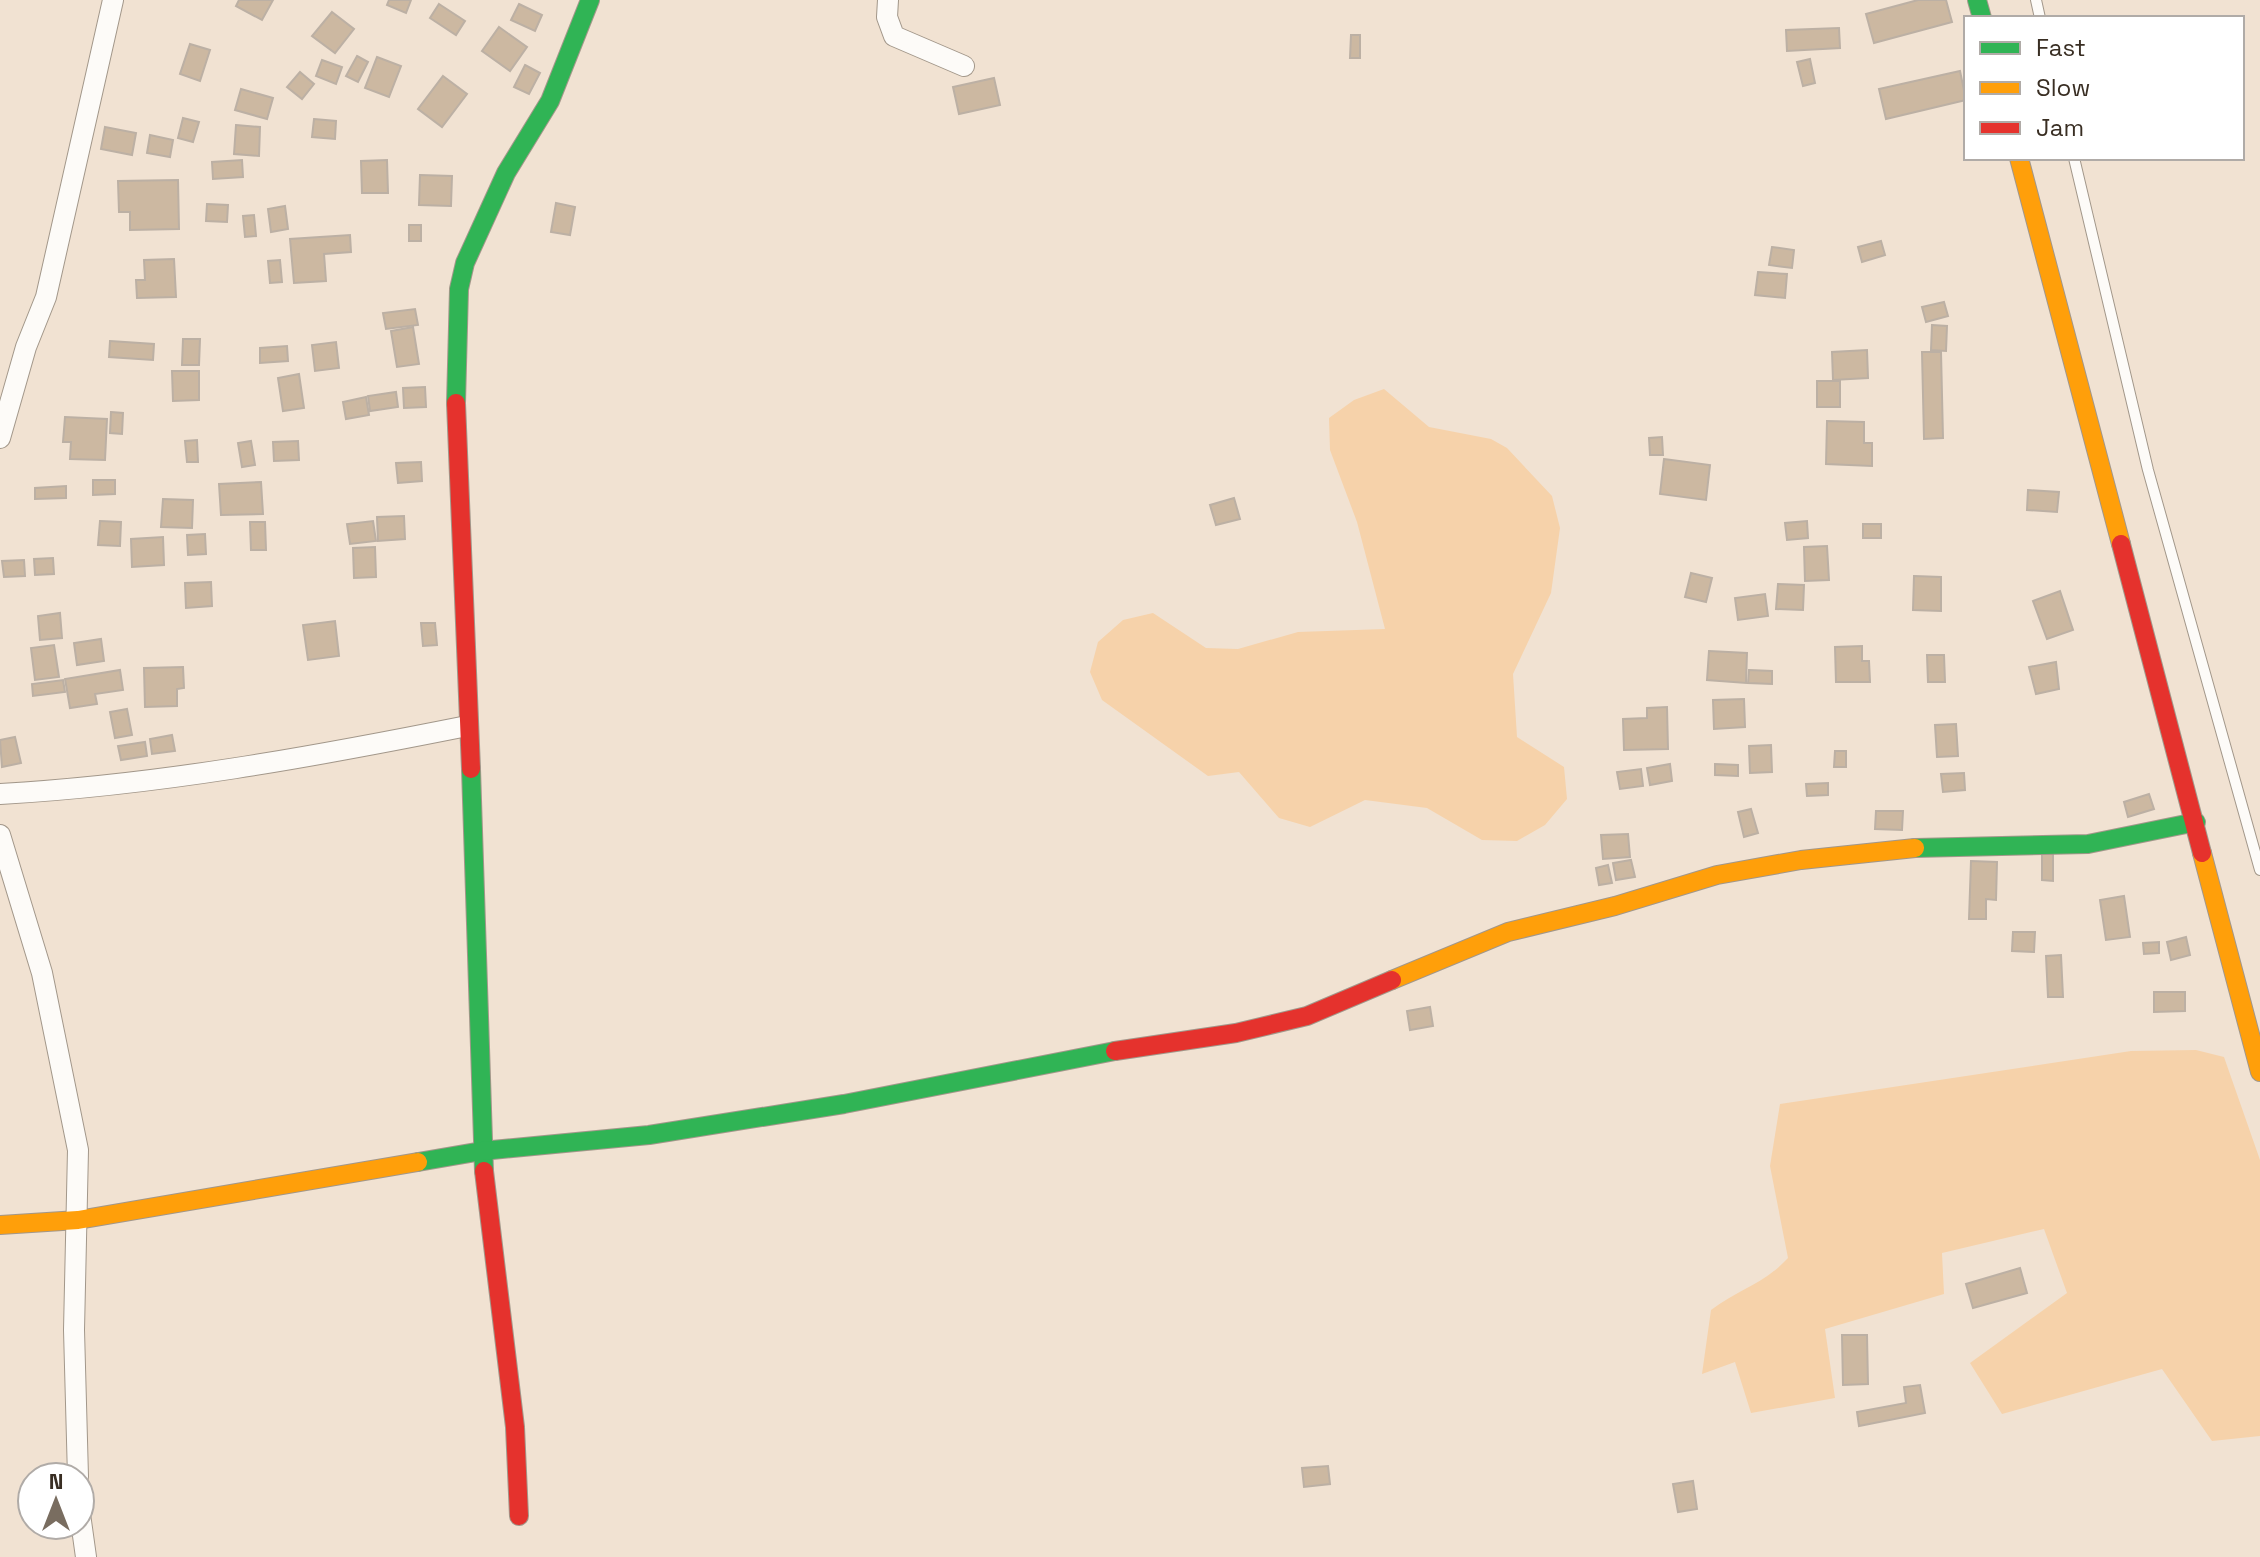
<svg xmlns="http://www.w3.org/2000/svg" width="2260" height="1557" viewBox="0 0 2260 1557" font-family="'Space Grotesk',sans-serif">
<rect width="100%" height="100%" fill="#f1e2d2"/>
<g fill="#f6d2aa">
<polygon points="1384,389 1429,427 1491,439 1507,448 1552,496 1560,528 1551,593 1513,674 1517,737 1564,767 1567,799 1545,825 1517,841 1482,840 1427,808 1365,800 1310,827 1279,818 1239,772 1208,776 1102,700 1090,672 1098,642 1123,620 1153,613 1206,648 1238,649 1298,632 1385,629 1357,522 1330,450 1329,418 1354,400"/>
<path d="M2196,1050L2224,1057L2260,1160V1436L2212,1441L2162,1369L2002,1414L1970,1363L2067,1293L2044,1229L1942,1253L1944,1294L1825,1329L1835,1398L1751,1413L1735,1362L1702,1374L1711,1310C1739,1289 1764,1284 1788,1258L1770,1166L1780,1104L2131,1051Z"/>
</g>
<g fill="#ccb8a1" stroke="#bcb0a4" stroke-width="2">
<polygon points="239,0 273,0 262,20 236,6"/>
<polygon points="389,0 411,0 406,13 387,5"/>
<polygon points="1918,0 1946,0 1952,22 1874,43 1866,14"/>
<polygon points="439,4 465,21 456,35 430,18"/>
<polygon points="519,4 542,15 535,31 511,20"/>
<polygon points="332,12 354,29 335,53 312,36"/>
<polygon points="499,27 527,47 510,71 482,51"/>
<polygon points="1839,28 1840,48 1787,51 1786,30"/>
<polygon points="1351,35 1360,35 1360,58 1350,58"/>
<polygon points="190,44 210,50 200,81 180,74"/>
<polygon points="357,56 368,62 358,82 346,76"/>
<polygon points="377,57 401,66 389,97 365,88"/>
<polygon points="1810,59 1815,83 1803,86 1797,62"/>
<polygon points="322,60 342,67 336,84 316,76"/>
<polygon points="525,65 540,73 529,94 514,87"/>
<polygon points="1960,71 1966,100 1886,119 1879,89"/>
<polygon points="300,72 314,84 302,99 287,87"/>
<polygon points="443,76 467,94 442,127 418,109"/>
<polygon points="994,78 1000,105 959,114 953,87"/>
<polygon points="241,89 273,98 267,119 235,110"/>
<polygon points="183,118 199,122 193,142 178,138"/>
<polygon points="314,119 336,121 335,139 312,137"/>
<polygon points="236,125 260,127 259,156 234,154"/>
<polygon points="105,127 136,133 132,155 101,149"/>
<polygon points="150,135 173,140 170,157 147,153"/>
<polygon points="242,160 243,177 213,179 212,162"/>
<polygon points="387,160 388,193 362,193 361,161"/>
<polygon points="420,175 452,176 451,206 419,205"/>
<polygon points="178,180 179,229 130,230 130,212 119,212 118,181"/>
<polygon points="556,203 575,207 570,235 551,232"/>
<polygon points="207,204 228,205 227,222 206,221"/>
<polygon points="285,206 288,229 271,232 268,209"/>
<polygon points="254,215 256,236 245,237 243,216"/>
<rect x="409" y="225" width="12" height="16"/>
<polygon points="350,235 351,252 324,254 326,281 294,283 290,239"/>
<polygon points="1881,241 1885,255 1862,262 1858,247"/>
<polygon points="1772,247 1794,250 1792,268 1769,265"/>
<polygon points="174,259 176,297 137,298 136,280 145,280 144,260"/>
<polygon points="280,260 282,282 270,283 268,261"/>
<polygon points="1758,272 1787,274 1785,298 1755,295"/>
<polygon points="1944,302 1948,316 1926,322 1922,307"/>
<polygon points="415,309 418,325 386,329 383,313"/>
<polygon points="1932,325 1947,326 1946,351 1931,350"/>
<polygon points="413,327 419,364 397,367 391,331"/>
<polygon points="183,339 200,339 199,365 182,365"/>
<polygon points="110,341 154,344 153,360 109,357"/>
<polygon points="336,342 339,368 315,371 312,345"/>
<polygon points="287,346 288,361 260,363 260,348"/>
<polygon points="1867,350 1868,378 1833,380 1832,352"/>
<polygon points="1922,352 1941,352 1943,438 1924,439"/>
<polygon points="172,371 199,371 199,400 173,401"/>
<polygon points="299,374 304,408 283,411 278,378"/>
<rect x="1817" y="381" width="23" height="26"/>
<polygon points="425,387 426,407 404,408 403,388"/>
<polygon points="396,392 398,407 370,411 368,396"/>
<polygon points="366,397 369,415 346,419 343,402"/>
<polygon points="111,412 123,413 122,434 110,433"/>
<polygon points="65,417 107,419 105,460 70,459 71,442 63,442"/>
<polygon points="1827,421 1864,422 1864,443 1872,443 1872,466 1826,464"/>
<polygon points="1662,437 1663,455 1650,455 1649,438"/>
<polygon points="197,440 198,462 187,462 185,441"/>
<polygon points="251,441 255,465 242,467 238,443"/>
<polygon points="298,441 299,460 274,461 273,442"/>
<polygon points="1664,459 1710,465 1706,500 1660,494"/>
<polygon points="421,462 422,481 398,483 396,463"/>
<polygon points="93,480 115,480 115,494 93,495"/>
<polygon points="261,482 263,514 221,515 219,484"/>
<polygon points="66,486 66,498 35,499 35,488"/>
<polygon points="2028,490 2059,492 2057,512 2027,510"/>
<polygon points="1234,498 1240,519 1216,525 1210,505"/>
<polygon points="163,499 193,500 192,528 161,527"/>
<polygon points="404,516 405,539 378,541 377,517"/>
<polygon points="100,521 121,522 120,546 98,545"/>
<polygon points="373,521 376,541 350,544 347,524"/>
<polygon points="1807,521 1808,538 1787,540 1785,523"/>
<polygon points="250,522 265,522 266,550 251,550"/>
<rect x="1863" y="524" width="18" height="14"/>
<polygon points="205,534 206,554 188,555 187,535"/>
<polygon points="163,537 164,565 132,567 131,539"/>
<polygon points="1827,546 1829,580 1805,581 1804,547"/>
<polygon points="375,547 376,577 354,578 353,548"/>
<polygon points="53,558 54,574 35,575 34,559"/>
<polygon points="24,560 25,576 4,577 2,561"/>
<polygon points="1691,573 1712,578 1706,602 1685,597"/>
<polygon points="1914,576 1941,577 1941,611 1913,610"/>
<polygon points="211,582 212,606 186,608 185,583"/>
<polygon points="1778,584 1804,585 1803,610 1776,609"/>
<polygon points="2060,591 2073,630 2047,639 2033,601"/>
<polygon points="1765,594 1768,616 1738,620 1735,598"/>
<polygon points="60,613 62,638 40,640 38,616"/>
<polygon points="335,621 339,656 308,660 303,625"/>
<polygon points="421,623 435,623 437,645 423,646"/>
<polygon points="101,639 104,661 77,665 74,643"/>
<polygon points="54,645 59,677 35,680 31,648"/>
<polygon points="1862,646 1862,661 1869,661 1870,682 1836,682 1835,647"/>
<polygon points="1709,651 1747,653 1746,683 1707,680"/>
<polygon points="1927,655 1944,655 1945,682 1928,682"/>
<polygon points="2056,662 2059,689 2036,694 2029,667"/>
<polygon points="183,667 184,688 177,689 177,706 145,707 144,668"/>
<polygon points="120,670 123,690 95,694 97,704 70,708 65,679"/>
<polygon points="1749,670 1772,671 1772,684 1748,683"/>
<polygon points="63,680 65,692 33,696 32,684"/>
<polygon points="1744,699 1745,727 1714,729 1713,700"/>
<polygon points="1667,707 1668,749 1624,750 1623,719 1647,718 1647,708"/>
<polygon points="127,709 132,735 115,738 110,712"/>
<polygon points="1956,724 1958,756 1937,757 1935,725"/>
<polygon points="172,735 175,751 152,754 150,739"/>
<polygon points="15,737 21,763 2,767 0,740"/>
<polygon points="145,742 147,756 121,760 118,746"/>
<polygon points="1771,745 1772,772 1750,773 1749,746"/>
<polygon points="1835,751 1846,751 1846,767 1834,767"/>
<polygon points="1670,764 1672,781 1650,785 1647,768"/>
<polygon points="1715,764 1738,765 1738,776 1715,775"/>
<polygon points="1641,769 1643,786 1620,789 1617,772"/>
<polygon points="1964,773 1965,790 1943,792 1941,774"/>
<polygon points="1828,783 1828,795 1807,796 1806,784"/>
<polygon points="2149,794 2154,809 2128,817 2124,802"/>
<polygon points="1751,809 1758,833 1744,837 1738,812"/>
<polygon points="1876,811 1903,811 1902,830 1875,829"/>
<polygon points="1628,834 1630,857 1603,859 1601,835"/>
<polygon points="2042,853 2053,853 2053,881 2042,880"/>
<polygon points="1631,860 1635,877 1616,880 1613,863"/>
<polygon points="1971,861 1997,862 1996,900 1986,899 1986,919 1969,919"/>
<polygon points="1608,865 1612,883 1599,885 1596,868"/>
<polygon points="2124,896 2130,937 2106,940 2100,900"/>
<polygon points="2013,932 2035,932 2034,952 2012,951"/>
<polygon points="2186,937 2190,955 2171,960 2167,942"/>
<polygon points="2159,942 2159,953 2144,954 2143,943"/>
<polygon points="2061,955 2063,997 2048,997 2046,956"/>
<polygon points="2154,992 2185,992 2185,1011 2154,1012"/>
<polygon points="1430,1007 1433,1026 1410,1030 1407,1011"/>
<polygon points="2020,1268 2027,1293 1973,1308 1966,1284"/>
<polygon points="1842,1335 1867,1335 1868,1384 1843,1385"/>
<polygon points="1920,1385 1925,1413 1859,1426 1857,1412 1906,1403 1904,1387"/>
<polygon points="1328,1466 1330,1484 1304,1487 1302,1468"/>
<polygon points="1693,1481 1697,1509 1678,1512 1673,1484"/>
</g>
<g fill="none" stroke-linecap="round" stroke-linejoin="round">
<g stroke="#a2978a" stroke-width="12">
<g id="lane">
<polyline points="2036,0 2040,18"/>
<polyline points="2074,158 2148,470 2260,870"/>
</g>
</g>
<g stroke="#a2978a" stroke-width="22">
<g id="street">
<polyline points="888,0 887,17 894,36 964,66"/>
<polyline points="0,438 26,347 46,297 113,0"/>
<path d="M0,794C158,785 312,757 467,726"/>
<polyline points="0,835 42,973 78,1150 74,1330 78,1477"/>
<polyline points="80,1514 86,1557"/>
</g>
</g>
<g stroke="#a2978a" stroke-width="20">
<g id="fast">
<polyline points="1977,0 1982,18"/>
<polyline points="456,403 459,289 465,263 506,173 550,101 590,0"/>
<polyline points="471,769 484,1171"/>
<polyline points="1915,848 2088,844 2196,822"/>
<polyline points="418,1162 482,1151 649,1135 844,1104 1115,1051"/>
</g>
</g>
<g stroke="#a2978a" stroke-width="20">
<g id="slow">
<polyline points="2019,158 2121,544"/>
<polyline points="2202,853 2260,1072"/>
<polyline points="1392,980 1508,932 1615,906 1717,875 1801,860 1915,848"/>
<polyline points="0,1225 78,1220 418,1162"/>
</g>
</g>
<g stroke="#a2978a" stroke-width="20">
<g id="jam">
<polyline points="456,403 471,769"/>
<polyline points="2121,544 2202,853"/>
<polyline points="1115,1051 1236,1033 1307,1016 1392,980"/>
<polyline points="484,1171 515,1427 519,1516"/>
</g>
</g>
<use href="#lane" stroke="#fdfbf8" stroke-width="10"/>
<use href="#street" stroke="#fdfbf8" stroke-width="20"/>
<use href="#fast" stroke="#30b455" stroke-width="18"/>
<use href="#slow" stroke="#ff9f0a" stroke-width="18"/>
<use href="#jam" stroke="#e5322d" stroke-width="18"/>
</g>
<rect x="1964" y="16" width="280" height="144" fill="#ffffff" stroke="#b0aba7" stroke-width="2"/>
<rect x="1980" y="42" width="40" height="12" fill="#30b455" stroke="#b0aba7" stroke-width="2"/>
<text x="2036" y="56" font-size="24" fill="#392e23">Fast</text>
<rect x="1980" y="82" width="40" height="12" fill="#ff9f0a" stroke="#b0aba7" stroke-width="2"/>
<text x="2036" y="96" font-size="24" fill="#392e23">Slow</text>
<rect x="1980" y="122" width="40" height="12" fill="#e5322d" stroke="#b0aba7" stroke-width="2"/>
<text x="2036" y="136" font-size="24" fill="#392e23">Jam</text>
<g transform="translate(56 1501)"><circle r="38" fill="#ffffff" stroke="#b0aba7" stroke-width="2"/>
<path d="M0-6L14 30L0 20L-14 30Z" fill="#796d60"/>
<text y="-12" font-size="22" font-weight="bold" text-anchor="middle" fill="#392e23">N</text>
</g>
</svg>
